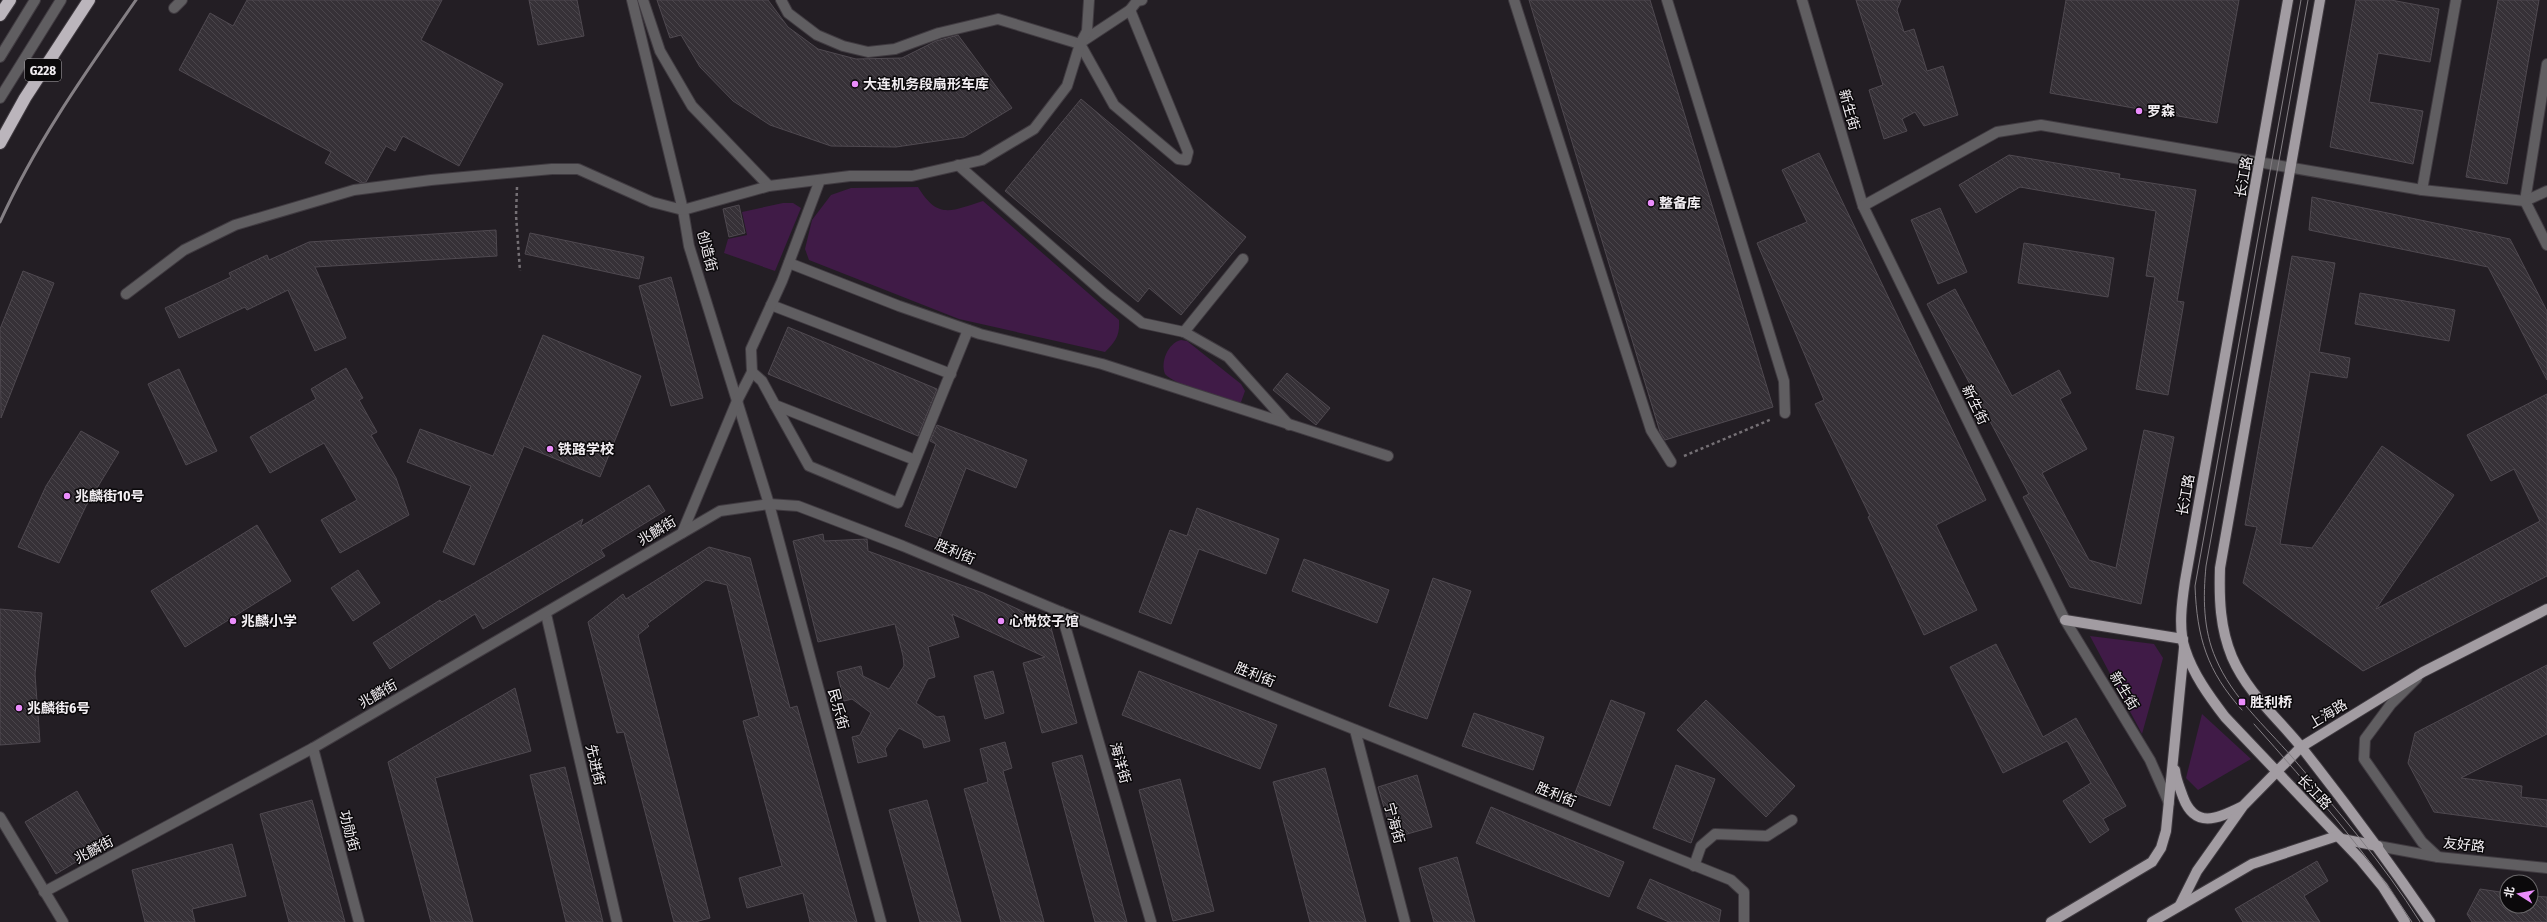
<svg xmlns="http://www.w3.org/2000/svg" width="2547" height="922" viewBox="0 0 2547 922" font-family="'Fira Sans Condensed','Noto Sans SC',sans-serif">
<defs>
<pattern id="building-back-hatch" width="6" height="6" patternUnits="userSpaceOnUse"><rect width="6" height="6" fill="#363137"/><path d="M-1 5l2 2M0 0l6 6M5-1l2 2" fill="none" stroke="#4a454b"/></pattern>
</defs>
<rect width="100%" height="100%" fill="#231e24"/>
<g fill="#401b47">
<path d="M918,187C938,220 951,211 983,201L1119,320C1120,335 1116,341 1105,352L959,319L809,260L805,249L812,220L831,195L851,188Z"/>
<polygon points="783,203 793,203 801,208 775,271 724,253 728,239 747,235 742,212"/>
<path d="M1181,340L1187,341L1241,384L1245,391L1241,402C1229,404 1174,384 1165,374C1160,362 1168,343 1181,340Z"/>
<polygon points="2090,636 2154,644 2163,658 2142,734"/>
<polygon points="2202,714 2251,759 2198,790 2186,778"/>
</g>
<g fill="url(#building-back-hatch)" stroke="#4f4950">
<polygon points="247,0 442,0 421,40 503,84 459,166 403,136 395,151 386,146 366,182 361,183 325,163 331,152 179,70 210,13 233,26"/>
<polygon points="529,0 577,0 584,36 538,45"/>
<polygon points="657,0 768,0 788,27 818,49 856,59 902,58 936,41 958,35 1012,108 964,137 896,147 831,146 770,125 733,101 700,67 681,35 670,38"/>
<polygon points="1529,0 1650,0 1773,407 1665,440 1660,432"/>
<polygon points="1856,0 1901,0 1897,10 1904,32 1914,29 1927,71 1943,66 1958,115 1924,126 1915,112 1902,119 1907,131 1884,139 1869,90 1883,85"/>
<polygon points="2066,0 2239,0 2217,123 2050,93"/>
<polygon points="2356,0 2391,0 2439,9 2430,62 2378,53 2369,102 2423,111 2413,164 2330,147"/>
<polygon points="2498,0 2539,0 2507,184 2466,177"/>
<polygon points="1081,99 1246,237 1181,315 1149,288 1138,302 1005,191"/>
<polygon points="1819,153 1986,500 1936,525 1977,610 1924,635 1868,517 1870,516 1815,404 1824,400 1757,243 1807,222 1782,170"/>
<polygon points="2009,155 2120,174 2119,178 2196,190 2177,301 2184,302 2168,395 2136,389 2155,277 2146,276 2156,211 2020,187 1976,213 1959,185"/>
<polygon points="2312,197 2510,239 2547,311 2547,380 2488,267 2309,230"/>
<polygon points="739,205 745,233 729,237 723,209"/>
<polygon points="1940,208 1967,272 1938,284 1911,220"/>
<polygon points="496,230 497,256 315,267 346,338 315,351 288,290 247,310 245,307 179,338 165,308 231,277 229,273 267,255 269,260 309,242"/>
<polygon points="530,233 644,257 639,279 525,254"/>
<polygon points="2024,243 2114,258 2108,297 2018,283"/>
<polygon points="2292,256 2335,263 2319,352 2350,358 2347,378 2310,372 2280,544 2312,548 2382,446 2454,495 2376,609 2540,521 2514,469 2491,481 2467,435 2547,394 2547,576 2363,671 2243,583 2257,527 2245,525"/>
<polygon points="23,271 54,283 1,418 0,329"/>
<polygon points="671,277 703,398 671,406 639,286"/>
<polygon points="1955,289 2012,396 2059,370 2071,393 2060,399 2087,449 2042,473 2089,560 2116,568 2144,430 2174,437 2141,604 2070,587 2023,497 2029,494 1927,304"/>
<polygon points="2360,293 2455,310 2449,341 2355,324"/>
<polygon points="788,327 937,389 918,436 768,374"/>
<polygon points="543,335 641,376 600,477 524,446 474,565 443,552 471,486 407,462 420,429 493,456"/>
<polygon points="346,368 363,398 359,400 377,432 371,435 396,478 409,515 340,553 321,520 357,500 324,443 270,473 250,437 316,399 311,389"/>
<polygon points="179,369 217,451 186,465 148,384"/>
<polygon points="1287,373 1330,408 1316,425 1273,390"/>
<polygon points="937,425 1027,460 1016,488 966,468 939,539 905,526 936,444 930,441"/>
<polygon points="81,431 119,452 86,506 59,563 18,547 46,486"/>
<polygon points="649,485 665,511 601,550 605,556 483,629 475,614 390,669 373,643 440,600 442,602 583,519 580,527"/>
<polygon points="1197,508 1279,539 1266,574 1199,549 1171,624 1139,612 1170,530 1187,536"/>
<polygon points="257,525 291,581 185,647 151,591"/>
<polygon points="823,534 824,541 867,539 868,551 983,593 1050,624 1077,723 1042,733 1023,663 1045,657 952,614 959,637 928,647 935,677 928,679 916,703 937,717 944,716 950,741 924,748 922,740 899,728 885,749 887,756 858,763 852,737 860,735 871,713 852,699 844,701 837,672 861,666 863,676 889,689 904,666 903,656 895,624 818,642 793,541"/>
<polygon points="709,547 750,558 790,708 797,706 857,922 810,922 803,893 747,908 739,878 782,866 743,721 759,716 727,585 706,580 647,624 649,626 638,635 710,918 695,922 674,922 624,732 617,733 588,622 623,594 626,599"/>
<polygon points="1304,559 1389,590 1377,623 1292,591"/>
<polygon points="358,570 380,603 353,621 331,588"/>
<polygon points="1433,578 1471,591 1427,719 1389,706"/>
<polygon points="0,609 42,613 35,674 40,742 0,745"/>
<polygon points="1996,644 2043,737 2076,718 2126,806 2103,819 2109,830 2090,843 2063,801 2091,783 2067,741 2003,773 1950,667"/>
<polygon points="2547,665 2547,734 2461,778 2522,786 2521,797 2547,800 2547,827 2434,812 2408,763 2415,733"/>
<polygon points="993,671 1004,713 985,719 974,676"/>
<polygon points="1139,671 1277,725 1260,769 1122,715"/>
<polygon points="515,688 531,751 435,778 473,922 431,922 388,762"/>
<polygon points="1611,700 1645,713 1610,806 1575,793"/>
<polygon points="1706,700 1795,786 1766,817 1677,730"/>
<polygon points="1474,713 1544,737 1533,770 1462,746"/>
<polygon points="1005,742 1012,768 1003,771 1044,922 1001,922 964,789 988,782 980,749"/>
<polygon points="1082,755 1127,922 1095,922 1052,763"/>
<polygon points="1676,765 1715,779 1691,843 1653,828"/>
<polygon points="565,767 603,922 566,922 530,775"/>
<polygon points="1325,768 1366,922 1310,922 1273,782"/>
<polygon points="1417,775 1432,827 1393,838 1378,787"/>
<polygon points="1180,779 1214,911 1173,921 1139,790"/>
<polygon points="77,791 107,843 56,874 25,822"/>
<polygon points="312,800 345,922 289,922 260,814"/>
<polygon points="927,800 961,922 920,922 889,810"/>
<polygon points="1491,807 1624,862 1609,897 1476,843"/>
<polygon points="232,844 246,896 192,909 195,922 145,922 132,870"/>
<polygon points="1457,857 1475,922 1434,922 1419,868"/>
<polygon points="2317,861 2328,881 2304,896 2320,922 2243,922 2235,909"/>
<polygon points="1650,879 1721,910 1719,922 1669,922 1637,908"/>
<polygon points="2480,889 2507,893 2507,906 2531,906 2531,896 2547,897 2547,922 2472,922 2467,914"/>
</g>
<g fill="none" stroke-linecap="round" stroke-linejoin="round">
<g stroke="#403b41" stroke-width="12">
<g id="minor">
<polyline points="632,0 683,210 689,246 769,504 881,922"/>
<polyline points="643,0 660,51 692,106 769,186"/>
<polyline points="781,0 788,13 817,35 843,46 868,52 895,49 939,33 998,19 1080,44 1114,105 1178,159 1186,160 1188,152 1130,10"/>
<polyline points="1514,0 1651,430 1671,462"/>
<polyline points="1667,0 1784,381 1785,413"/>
<polyline points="1802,0 1863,206 2065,620 2150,760 2169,803"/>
<polyline points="174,8 182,0"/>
<polyline points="1083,41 1130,10 1137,1 1142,0"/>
<polyline points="0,57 35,0"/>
<polyline points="2547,64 2525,201 2547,245"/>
<polyline points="0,98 61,0"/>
<polyline points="958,165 1105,294 1142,323 1184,332 1228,357 1289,425"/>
<polyline points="2422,190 2456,0"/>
<polyline points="1863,206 1997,132 2041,125 2422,190 2525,201 2547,191"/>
<polyline points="789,263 899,306 980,334 1102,364 1388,456"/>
<polyline points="126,294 184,250 235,225 354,190 431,180 552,169 578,169 652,202 683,210 769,186 850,176 912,176 982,160 1034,129 1067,86 1080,44 1087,31 1089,0"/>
<polyline points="771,305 951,374"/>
<polyline points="1184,332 1243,259"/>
<polyline points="752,372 762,381 775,405 915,460"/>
<polyline points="775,405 809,466 898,503 968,330"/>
<polyline points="682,533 737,401 752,372 751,349 782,281 820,180"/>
<polyline points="1061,612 1151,922"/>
<polyline points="546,614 617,922"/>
<polyline points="2417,678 2391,704 2365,739 2364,759 2422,842 2438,857"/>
<polyline points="1355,730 1405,922"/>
<polyline points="313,748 359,922"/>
<polyline points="0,817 63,922"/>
<polyline points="2378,846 2438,857 2547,868"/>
<polyline points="1694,866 1701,846 1715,834 1767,836 1792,820"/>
<polyline points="44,892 313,748 720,511 769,504 798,506 903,546 1061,612 1731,880 1744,892 1744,922"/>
</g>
</g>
<g stroke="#403b41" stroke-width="12">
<g id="major">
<path d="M2288,0L2185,581C2182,601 2178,629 2185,649C2193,674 2209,696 2225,717L2360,859L2383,887L2405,922"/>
<path d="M2320,0L2220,568C2219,599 2220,628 2232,657C2248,694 2278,718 2302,748C2347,805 2389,862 2430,922"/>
<polyline points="2065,620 2183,639"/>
<path d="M2175,770C2176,780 2180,788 2183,797C2195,829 2217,819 2241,807"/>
<polyline points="2180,905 2197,871 2243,806 2301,747 2423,672 2547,609"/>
<polyline points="2051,922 2152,862 2161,848 2166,831 2184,648"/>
<polyline points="2152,922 2252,864 2337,836 2342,839 2378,846"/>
</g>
</g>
<g stroke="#403b41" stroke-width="14">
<g id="highway">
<polyline points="0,15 10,0"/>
<polyline points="0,143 25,98 89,0"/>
</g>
</g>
<g stroke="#757075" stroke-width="2.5" stroke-dasharray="3 3" stroke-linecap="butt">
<polyline points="517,187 516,215 520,271"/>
<polyline points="1684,456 1772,419"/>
</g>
<use href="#minor" stroke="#605e61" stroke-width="10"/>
<use href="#major" stroke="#a29ca2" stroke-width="10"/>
<use href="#highway" stroke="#bbb5bc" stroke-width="12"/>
<g stroke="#847f84" stroke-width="1">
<path d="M2308,0L2206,566C2203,597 2203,630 2216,659C2232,697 2265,726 2292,757C2337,810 2383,863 2420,922"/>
<path d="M2242,710C2207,671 2197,638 2195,586L2301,0"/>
<path d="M2254,724C2310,787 2366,851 2412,922"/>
</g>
<path stroke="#847f84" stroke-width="3" d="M0,222C36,142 86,72 136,0"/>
</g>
<g fill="#eb8dfc" stroke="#0b090b" stroke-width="1.5">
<circle cx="855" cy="84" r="4"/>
<circle cx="2139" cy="111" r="4"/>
<circle cx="1651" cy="203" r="4"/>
<circle cx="550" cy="449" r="4"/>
<circle cx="67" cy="496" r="4"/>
<circle cx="233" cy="621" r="4"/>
<circle cx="1001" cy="621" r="4"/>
<rect x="2238" y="698" width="8" height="8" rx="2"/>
<circle cx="19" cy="708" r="4"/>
</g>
<g text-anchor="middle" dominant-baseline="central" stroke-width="3" stroke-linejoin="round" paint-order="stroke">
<rect fill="#0b090b" stroke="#ada9ad" stroke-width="1" x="25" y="59" width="36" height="22" rx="3"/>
<g font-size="13" font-weight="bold" fill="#f2eef2">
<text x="43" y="70">G228</text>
</g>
<g font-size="14" font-weight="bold" fill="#f2eef2" stroke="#0b090b" text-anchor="start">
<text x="863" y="84">大连机务段扇形车库</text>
<text x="2147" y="111">罗森</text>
<text x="1659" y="203">整备库</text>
<text x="558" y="449">铁路学校</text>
<text x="75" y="496">兆麟街10号</text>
<text x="241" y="621">兆麟小学</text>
<text x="1009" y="621">心悦饺子馆</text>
<text x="2250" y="702">胜利桥</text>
<text x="27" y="708">兆麟街6号</text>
</g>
<g font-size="14" fill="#f2eef2" stroke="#0b090b">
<text transform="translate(1849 110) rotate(74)">新生街</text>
<text transform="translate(2244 177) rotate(-80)">长江路</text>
<text transform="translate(707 251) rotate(76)">创造街</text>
<text transform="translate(1975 405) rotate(64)">新生街</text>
<text transform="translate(2186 495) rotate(-80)">长江路</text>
<text transform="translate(657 531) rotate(-31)">兆麟街</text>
<text transform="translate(955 552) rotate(23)">胜利街</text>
<text transform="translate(1255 675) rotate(22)">胜利街</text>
<text transform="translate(2124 691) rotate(59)">新生街</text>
<text transform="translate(378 694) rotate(-30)">兆麟街</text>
<text transform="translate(838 709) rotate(75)">民乐街</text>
<text transform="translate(2328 714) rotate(-31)">上海路</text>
<text transform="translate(1120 763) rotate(74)">海洋街</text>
<text transform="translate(595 765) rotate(77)">先进街</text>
<text transform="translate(2314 792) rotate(46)">长江路</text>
<text transform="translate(1556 795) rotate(22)">胜利街</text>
<text transform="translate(1394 823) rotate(75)">宁海街</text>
<text transform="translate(349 831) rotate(75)">功勋街</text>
<text transform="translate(2464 845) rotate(6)">友好路</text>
<text transform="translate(94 850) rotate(-28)">兆麟街</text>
</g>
</g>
<g transform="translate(2519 894) rotate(281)"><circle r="19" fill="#0b090b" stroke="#676567"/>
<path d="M0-3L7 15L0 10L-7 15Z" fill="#eb8dfc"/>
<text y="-6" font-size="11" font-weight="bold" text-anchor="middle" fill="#f2eef2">北</text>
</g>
</svg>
